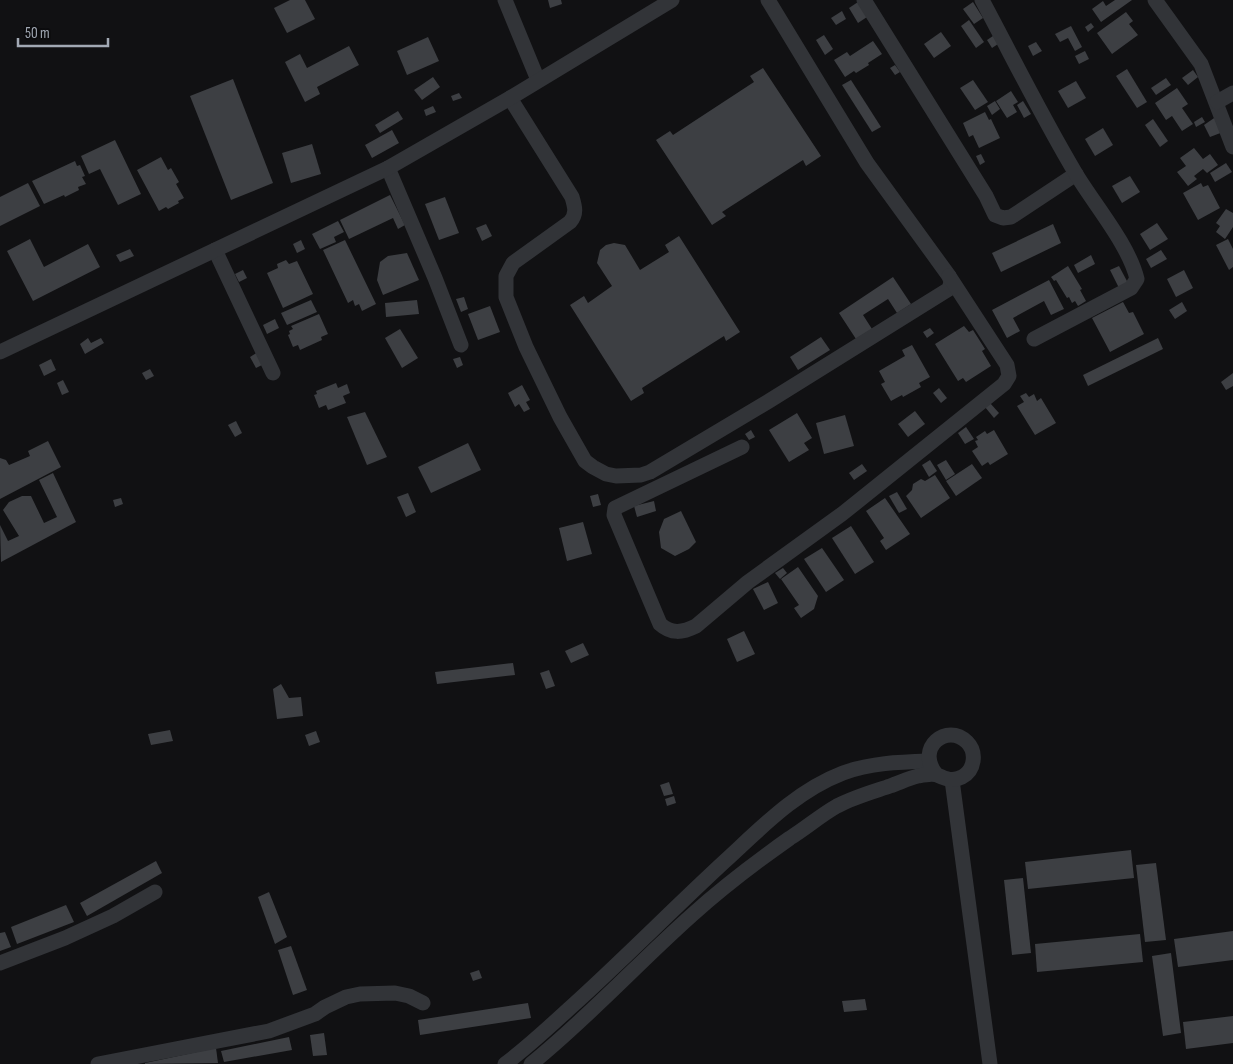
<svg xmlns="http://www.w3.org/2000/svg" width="1233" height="1064" viewBox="0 0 1233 1064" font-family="'Sofia Sans Condensed',sans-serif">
<rect width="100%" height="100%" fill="#111113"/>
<g fill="#3d3f43">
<polygon points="290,0 305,0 315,19 287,33 274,8"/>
<polygon points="548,0 561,0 562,4 550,8"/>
<polygon points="1115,0 1132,0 1101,22 1092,9 1103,1 1106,6"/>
<polygon points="858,2 867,17 858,23 849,8"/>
<polygon points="973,2 983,18 974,24 963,9"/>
<polygon points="842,11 846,19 836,25 831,18"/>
<polygon points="1126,12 1133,21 1129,24 1138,35 1112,54 1097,33"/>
<polygon points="969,20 984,42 976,48 961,26"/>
<polygon points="1091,23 1094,27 1088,32 1085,27"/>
<polygon points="1071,26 1082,47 1075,51 1068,38 1060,42 1055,34"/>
<polygon points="941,32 951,46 934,58 924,44"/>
<polygon points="824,35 833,49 825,55 816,40"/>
<polygon points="993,36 998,44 992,48 987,40"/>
<polygon points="428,37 439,61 407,75 397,51"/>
<polygon points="873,41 882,54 868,63 869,65 856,73 854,71 845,77 834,60 847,52 850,56"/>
<polygon points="1036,42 1042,51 1033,56 1028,46"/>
<polygon points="349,46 359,65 317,87 320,94 305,102 285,62 300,54 307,68"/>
<polygon points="1085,51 1089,59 1079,64 1075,56"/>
<polygon points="895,65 900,72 895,75 890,68"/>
<polygon points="763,68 821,156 806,166 803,160 722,212 726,216 712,225 656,140 670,131 673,135 754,82 750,76"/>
<polygon points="1127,69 1147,102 1137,108 1116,76"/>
<polygon points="1193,70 1198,77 1188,85 1182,78"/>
<polygon points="433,77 440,87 422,100 414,90"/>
<polygon points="1166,78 1171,85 1156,95 1151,88"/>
<polygon points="233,79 273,183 231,200 190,96"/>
<polygon points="851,80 881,127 872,132 842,85"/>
<polygon points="973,80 988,102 975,110 960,88"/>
<polygon points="1076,81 1086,98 1068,108 1058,91"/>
<polygon points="1177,88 1188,104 1182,108 1193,124 1182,131 1172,116 1166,120 1155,103"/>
<polygon points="1011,91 1018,102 1013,105 1017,112 1007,118 996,101"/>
<polygon points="459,93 462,98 453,101 451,96"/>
<polygon points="995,101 1000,109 992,115 987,106"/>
<polygon points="1023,101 1031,114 1024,118 1017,105"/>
<polygon points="433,106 436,112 426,116 424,110"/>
<polygon points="398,111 403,119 380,133 375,125"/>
<polygon points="985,112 989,120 991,119 1000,138 979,148 973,135 969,137 963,123"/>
<polygon points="1217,116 1223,132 1210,137 1204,125"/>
<polygon points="1202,117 1205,122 1196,127 1194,122"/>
<polygon points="1153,119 1168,141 1160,147 1145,125"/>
<polygon points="1103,128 1113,145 1095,156 1085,139"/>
<polygon points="392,130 399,143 372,158 365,145"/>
<polygon points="115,140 141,194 118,205 100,169 89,174 81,156"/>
<polygon points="312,144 321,174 291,183 282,153"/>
<polygon points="1194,148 1203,159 1210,154 1218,165 1207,173 1203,169 1194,176 1197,179 1188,186 1177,172 1186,166 1180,158"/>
<polygon points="981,154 985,162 980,165 976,156"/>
<polygon points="161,157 168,170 171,168 179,182 176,184 184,198 178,201 179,203 168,209 166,207 159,211 137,170"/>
<polygon points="75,161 77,166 80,165 85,176 82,177 86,184 78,187 79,190 65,197 64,195 44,204 32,181"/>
<polygon points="1226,163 1232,172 1215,182 1210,173"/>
<polygon points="1130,176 1140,192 1122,203 1112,186"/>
<polygon points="28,183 40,206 0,226 0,197"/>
<polygon points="1201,183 1203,187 1208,185 1220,208 1198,220 1183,193"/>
<polygon points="390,195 405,225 398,229 393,218 349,239 340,220"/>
<polygon points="445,197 459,233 439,240 425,204"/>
<polygon points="1226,209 1233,213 1233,227 1225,239 1216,232 1220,226 1216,223"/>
<polygon points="338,221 344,232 334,237 336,242 320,249 312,234"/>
<polygon points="1157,223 1168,239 1150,250 1140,234"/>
<polygon points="486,224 492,236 482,241 476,228"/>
<polygon points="1053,224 1061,243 1001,272 992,253"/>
<polygon points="679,236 740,332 726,341 724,336 642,388 644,393 631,401 570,305 584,296 588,303 612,286 597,263 600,250 606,245 614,243 625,245 640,270 669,252 665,245"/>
<polygon points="30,239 44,267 88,244 100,267 33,301 7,251"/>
<polygon points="1228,239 1233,249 1233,267 1229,270 1216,245"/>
<polygon points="301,240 305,249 297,253 293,244"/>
<polygon points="345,240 376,304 362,311 359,304 355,306 353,300 348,303 323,250"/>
<polygon points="130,249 134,256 120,262 116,255"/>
<polygon points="1161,250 1167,259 1151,268 1146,259"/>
<polygon points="407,253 419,280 383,295 377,280 380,262 388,256"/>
<polygon points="1091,255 1095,264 1078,273 1074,265"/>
<polygon points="286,260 289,264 297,261 313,294 283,308 267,273 278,268 277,264"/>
<polygon points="1068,266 1082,289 1080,290 1086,301 1078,306 1075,301 1072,303 1069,297 1067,298 1056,280 1054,281 1051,277"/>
<polygon points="1119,266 1128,283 1119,288 1110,270"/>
<polygon points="243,270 247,278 239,282 235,274"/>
<polygon points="1184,270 1193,288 1176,297 1167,279"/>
<polygon points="893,277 911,304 897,313 888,299 863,315 872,329 856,339 839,313"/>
<polygon points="1049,280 1064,309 1051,315 1044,301 1013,318 1020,331 1007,338 992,310"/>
<polygon points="464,297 468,309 461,312 456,299"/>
<polygon points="311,300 317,312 287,325 281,313"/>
<polygon points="417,300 419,314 386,317 385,303"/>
<polygon points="1123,302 1129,313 1133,312 1144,334 1110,352 1092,318"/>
<polygon points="1182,302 1187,311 1175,319 1169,310"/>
<polygon points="490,306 500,332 478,340 468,314"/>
<polygon points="319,314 328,334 321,337 322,340 300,350 298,345 293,347 288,335 290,334 289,331 293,329 291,326"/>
<polygon points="275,319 279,328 267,334 263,325"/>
<polygon points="964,326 969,332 973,330 985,349 982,351 991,366 966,382 963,378 958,381 935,344"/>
<polygon points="930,328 934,333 927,338 923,332"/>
<polygon points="400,329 418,358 402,368 385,338"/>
<polygon points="821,337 830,350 798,370 790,357"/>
<polygon points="88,338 91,343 101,338 104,343 85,354 80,344"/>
<polygon points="1158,338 1163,349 1088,386 1083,375"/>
<polygon points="912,345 930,377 919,383 921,387 903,397 902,395 891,401 881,384 885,382 879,371 905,356 902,350"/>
<polygon points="258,352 264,364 256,368 250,357"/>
<polygon points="460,357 463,365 457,368 453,359"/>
<polygon points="51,359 56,370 44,376 39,365"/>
<polygon points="150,369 154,376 146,380 142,373"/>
<polygon points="1233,373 1233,386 1226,390 1221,382"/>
<polygon points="63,380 69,392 62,395 57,383"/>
<polygon points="336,383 338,388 347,384 350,393 343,396 346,403 328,410 326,405 319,408 314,395 317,394 316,391"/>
<polygon points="522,385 530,400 526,402 530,409 524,412 519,404 515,407 508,393"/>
<polygon points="939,388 947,398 941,403 933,393"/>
<polygon points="1026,393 1029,397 1034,394 1037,401 1041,398 1056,423 1035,435 1017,406 1024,402 1020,396"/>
<polygon points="990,403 999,413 994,418 985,407"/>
<polygon points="915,411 925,424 908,437 898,424"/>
<polygon points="365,412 387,457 367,465 347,417"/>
<polygon points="797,413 812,438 804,443 809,450 789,462 769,430"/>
<polygon points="845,415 854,446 824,454 816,423"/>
<polygon points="236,421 242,433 235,437 228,425"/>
<polygon points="966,427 974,439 965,444 958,433"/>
<polygon points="751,430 755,437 749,440 745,434"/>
<polygon points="994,430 1008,454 990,465 988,462 982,466 972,451 978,447 975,441 978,440 976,437 985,431 987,434"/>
<polygon points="48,441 61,467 0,499 0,458 6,460 9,465 30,456 28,451"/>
<polygon points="468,443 481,470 431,493 418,467"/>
<polygon points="930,460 937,471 929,477 922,465"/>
<polygon points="946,460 955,474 946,480 937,465"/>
<polygon points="862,464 867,471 854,480 849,473"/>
<polygon points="972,464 982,478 956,496 946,481"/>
<polygon points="53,473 76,522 1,562 0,525 8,541 19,536 3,510 9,502 22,496 31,496 44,523 57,517 39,480"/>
<polygon points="935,475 950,498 921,518 906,496 912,490 913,484 921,479 925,481"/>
<polygon points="897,492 907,509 899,513 889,496"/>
<polygon points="408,493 416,512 406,517 397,497"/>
<polygon points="598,494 601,505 593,507 590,496"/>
<polygon points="121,498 123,504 115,507 113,500"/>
<polygon points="885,498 910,534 886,550 880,541 884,538 866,511"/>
<polygon points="654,501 656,511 637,517 634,506"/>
<polygon points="681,511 696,542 689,549 675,556 661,548 659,532 664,519"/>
<polygon points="583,522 592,554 567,561 559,528"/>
<polygon points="851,526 874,562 855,574 832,538"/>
<polygon points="822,548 844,580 826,592 804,559"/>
<polygon points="798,567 818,596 814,609 801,618 794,608 799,605 781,579"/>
<polygon points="783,568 787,573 780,579 775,573"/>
<polygon points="768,582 778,603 764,610 753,589"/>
<polygon points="744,631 755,654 737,662 727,639"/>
<polygon points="583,643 589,655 571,663 565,651"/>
<polygon points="513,663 515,675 437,684 435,672"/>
<polygon points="549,670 555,686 546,689 540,673"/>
<polygon points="281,684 289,698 301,697 303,716 277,719 273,689"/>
<polygon points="170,730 173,741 151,745 148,734"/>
<polygon points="316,731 320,742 309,746 305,735"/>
<polygon points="669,782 673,794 664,796 660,785"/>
<polygon points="674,796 676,803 667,806 665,799"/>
<polygon points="1131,850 1134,878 1028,889 1025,862"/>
<polygon points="156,861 162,873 87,916 80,903"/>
<polygon points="1156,863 1166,940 1145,942 1136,865"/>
<polygon points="1023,878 1031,953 1012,955 1004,880"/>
<polygon points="269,892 287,937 275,944 258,897"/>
<polygon points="66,905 74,922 17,944 11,927"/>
<polygon points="1233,931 1233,960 1178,967 1174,939"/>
<polygon points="5,932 11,947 0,951 0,933"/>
<polygon points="1140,934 1143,962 1037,972 1035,944"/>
<polygon points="291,946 307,990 293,995 278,950"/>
<polygon points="1171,953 1181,1033 1163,1036 1152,956"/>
<polygon points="479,970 482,978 473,981 470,973"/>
<polygon points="865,999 867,1010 844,1012 842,1001"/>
<polygon points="528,1003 531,1018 420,1035 418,1020"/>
<polygon points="1233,1016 1233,1043 1186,1049 1183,1022"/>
<polygon points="324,1033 327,1055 313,1056 310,1035"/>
<polygon points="289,1037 292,1050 224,1062 221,1051"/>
<polygon points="216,1048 218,1063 145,1064 145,1063"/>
</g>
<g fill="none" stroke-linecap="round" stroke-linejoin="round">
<g stroke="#323438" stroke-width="15">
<polyline points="505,0 538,80"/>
<polyline points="864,0 986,196 995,215 1003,218 1011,217 1076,174"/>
<path d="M982,0C1013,58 1042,117 1076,174C1094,204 1129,245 1137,279L1131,288L1034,339"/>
<polyline points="1155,0 1201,64 1233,147"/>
<path d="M510,98L572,197C575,207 577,214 570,222L513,263L506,276V297L526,347L560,417L585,461L593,467L606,474L616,476L641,475L650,472L769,401L949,289L951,282L949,276L867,163L768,0"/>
<polyline points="1217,102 1233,93"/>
<polyline points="388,168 435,278 461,345"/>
<polyline points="215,250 273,373"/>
<polyline points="0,352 388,168 510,98 672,0"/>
<path d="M742,447L615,508L614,515L660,624C671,634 682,633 696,626L748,582L842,514L1004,384L1009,376L1007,365L949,276"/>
<polyline points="952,780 990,1064"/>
<polyline points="0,963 65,938 113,916 155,892"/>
<polyline points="98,1064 269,1031 315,1014 325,1007 346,997 360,994 395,993 409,996 423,1003"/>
<path d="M505,1064C528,1047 549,1027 571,1007C623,960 673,909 725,861C761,828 796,791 843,773C870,763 899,762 929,761"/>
<path d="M531,1064C588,1018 637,964 692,915C723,887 756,862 790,838C806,828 821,815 837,806C854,797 872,792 890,786C899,783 909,778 918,776C923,775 932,773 937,775C946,779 952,782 962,777C975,770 977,752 967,742C947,722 915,748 936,774"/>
</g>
</g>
<path d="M18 38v8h90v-8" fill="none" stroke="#a2a9b4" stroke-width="2.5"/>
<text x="25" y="38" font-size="15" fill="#a2a9b4" stroke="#0c0c0e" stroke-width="4" paint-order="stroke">50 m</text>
</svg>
